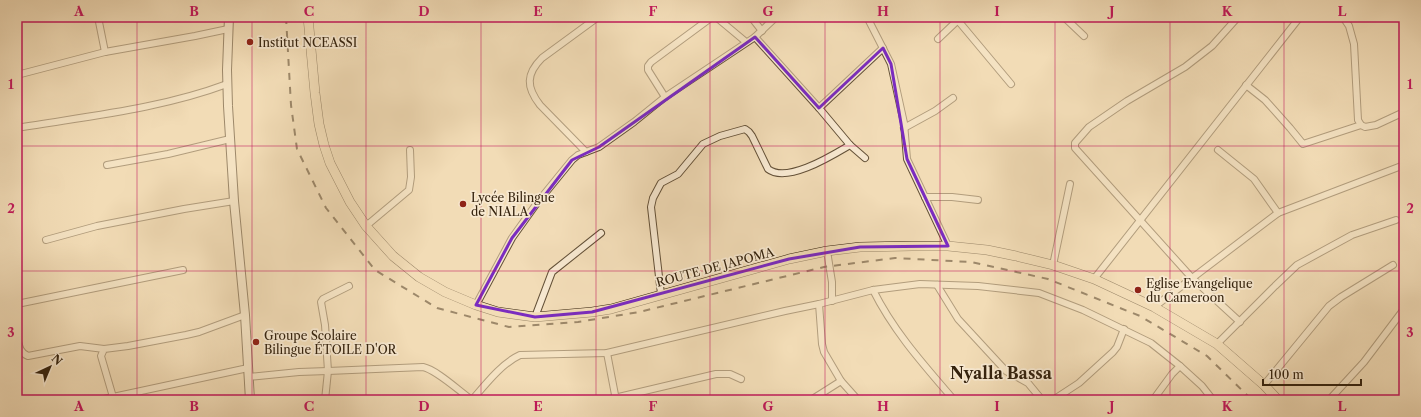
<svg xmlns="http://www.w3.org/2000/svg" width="1421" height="417" viewBox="0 0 1421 417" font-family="'Libre Caslon Text',serif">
<rect width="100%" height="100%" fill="#f2dcb7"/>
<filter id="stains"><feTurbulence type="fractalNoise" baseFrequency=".005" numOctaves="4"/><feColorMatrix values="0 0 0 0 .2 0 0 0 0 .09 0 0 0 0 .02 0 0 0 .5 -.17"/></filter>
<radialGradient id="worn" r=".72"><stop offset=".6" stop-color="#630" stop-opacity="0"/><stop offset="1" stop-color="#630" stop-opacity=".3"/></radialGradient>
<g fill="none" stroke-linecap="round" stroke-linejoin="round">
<g stroke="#645138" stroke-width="8">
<g id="minor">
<polyline points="98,17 105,52 195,36 228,29"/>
<polyline points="716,17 746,42"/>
<polyline points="751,17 762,31"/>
<polyline points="867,17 891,64 904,123 907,159 948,246"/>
<polyline points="955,17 1011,84"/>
<polyline points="1064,17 1084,36"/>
<polyline points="1238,17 1212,46 1185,67 1127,101 1089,127 1075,143 1075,148 1192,278 1240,322"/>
<polyline points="1343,17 1349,26 1354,44 1358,120 1361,125 1365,127 1376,125 1404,112"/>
<polyline points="755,37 776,17"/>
<polyline points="938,39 958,20"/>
<polyline points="17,75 105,52"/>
<polyline points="1246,85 1265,100 1290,128 1303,144 1361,125"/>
<polyline points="665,97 648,70 648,66 651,62 712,17"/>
<polyline points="819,108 883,48"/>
<path d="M17,128C88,116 160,109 227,84"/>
<polyline points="904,128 935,111 953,98"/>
<polyline points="1218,150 1254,179 1278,213"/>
<path d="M586,152L540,105C526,87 526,74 542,58L598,17"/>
<polyline points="107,165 168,154 230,139"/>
<polyline points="925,197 952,197 978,200"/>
<polyline points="366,226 409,190 411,177 410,150"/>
<polyline points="46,240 97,226 184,209 234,201"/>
<polyline points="827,251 832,282 832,301"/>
<polyline points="1053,265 1070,184"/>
<polyline points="1094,279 1300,17"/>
<polyline points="937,285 958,319 1006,371 1028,383 1042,400"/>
<path d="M873,290C894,332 924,365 954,400"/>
<path d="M661,294L651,207L653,198L661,183L678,174L703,144L720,136L745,129L749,132L752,136L768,169C787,184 833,155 850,145"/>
<polyline points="17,304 183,270"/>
<polyline points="476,305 512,238 537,203 572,160 578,155 599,147 634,122 665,97 755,37 819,108 850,145 865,158"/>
<polyline points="1154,307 1278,213 1404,165"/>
<polyline points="245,315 199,332 186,335 128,346 104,349 101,356 113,397 248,368"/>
<polyline points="535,317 552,272 601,233"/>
<path d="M17,336C19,345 19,352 28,356L80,346L104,349"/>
<polyline points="1217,344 1275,286 1297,265 1352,235 1396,220"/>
<polyline points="607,353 616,400"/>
<path d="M248,377L299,372L328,371L423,367C437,370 459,391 472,400"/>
<polyline points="841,381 824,352 822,344 819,304 873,290 920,284 978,286 1039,293 1083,310 1151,343 1180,366 1202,386 1213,400"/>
<polyline points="1264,385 1329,306 1341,297 1393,265"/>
<polyline points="100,400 113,397 114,400"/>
<polyline points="325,400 328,371 325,325 321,302 323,299 349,286"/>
<path d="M472,400C485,385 502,363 520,355L607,353L785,311L819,304"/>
<polyline points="606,400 716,374 730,374 741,379"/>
<polyline points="811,400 841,381 858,400"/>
<polyline points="1053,400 1079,383 1113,352 1117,347 1124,329"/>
<polyline points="1153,400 1172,374 1180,366"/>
<polyline points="1329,400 1364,362 1404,309"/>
</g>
</g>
<g stroke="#35230e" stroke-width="10">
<polyline id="secondary" points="229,17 227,70 228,106 234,201 245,315 250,400"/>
</g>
<g stroke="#35230e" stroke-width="10">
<polyline id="primary" points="308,17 315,93 319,124 324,145 330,163 350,202 366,226 393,256 419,277 445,292 476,305 498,312 535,317 592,312 611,309 789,259 827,251 860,247 912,246 948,246 987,250 1016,256 1053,265 1094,279 1154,307 1217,344 1264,385 1278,400"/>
</g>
<use href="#minor" stroke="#f7e8d0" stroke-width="6"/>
<use href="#secondary" stroke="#f7e8d0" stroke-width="8"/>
<use href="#primary" stroke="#f2dcb7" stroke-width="9"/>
<polyline stroke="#35230e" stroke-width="2" stroke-dasharray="7 7" stroke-linecap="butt" points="286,17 291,105 297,149 326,208 375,270 437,308 509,327 578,322 639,312 824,267 895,258 971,262 1048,279 1140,316 1207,356 1252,400"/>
</g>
<path d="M0 0H1421V417H0ZM755,37L819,108L883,48L891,64L907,159L948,246L860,247L789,259L592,312L535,317L476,305L512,238L572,160L599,147Z" fill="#f2dcb7" fill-opacity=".55" fill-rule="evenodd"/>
<path fill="none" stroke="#7b2cbf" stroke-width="3" stroke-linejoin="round" d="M755,37L819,108L883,48L891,64L907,159L948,246L860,247L789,259L592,312L535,317L476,305L512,238L572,160L599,147Z"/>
<path fill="none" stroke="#c2185b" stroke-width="1" stroke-opacity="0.55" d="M137,17V400M252,17V400M366,17V400M481,17V400M596,17V400M710,17V400M825,17V400M940,17V400M1055,17V400M1170,17V400M1284,17V400M17,146H1404M17,271H1404"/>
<g fill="#8f2418" stroke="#f7e8d0" stroke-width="1.5">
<circle cx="250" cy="42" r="4"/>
<circle cx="463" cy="204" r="4"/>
<circle cx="1138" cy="290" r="4"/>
<circle cx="256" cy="342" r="4"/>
</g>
<g text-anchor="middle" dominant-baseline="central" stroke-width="3.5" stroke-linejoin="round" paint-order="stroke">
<g font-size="12" fill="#35230e" stroke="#f7e8d0" text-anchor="start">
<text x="258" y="42">Institut NCEASSI</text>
<text x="471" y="197">Lycée Bilingue<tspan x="471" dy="14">de NIALA</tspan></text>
<text x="1146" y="283">Eglise Evangelique<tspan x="1146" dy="14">du Cameroon</tspan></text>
<text x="264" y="335">Groupe Scolaire<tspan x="264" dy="14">Bilingue ÉTOILE D'OR</tspan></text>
</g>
<g font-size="12" fill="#35230e" stroke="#f7e8d0">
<text transform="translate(715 267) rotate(-15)">ROUTE DE JAPOMA</text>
</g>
<g font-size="16" font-weight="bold" fill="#35230e" stroke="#f7e8d0">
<text x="1001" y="373">Nyalla Bassa</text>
</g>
</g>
<rect width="1421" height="417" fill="none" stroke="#f2dcb7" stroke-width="44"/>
<g transform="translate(50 367) rotate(44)" stroke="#f7e8d0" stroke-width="3" paint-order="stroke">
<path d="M0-3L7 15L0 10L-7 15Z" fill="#35230e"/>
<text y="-6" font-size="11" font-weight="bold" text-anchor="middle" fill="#35230e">N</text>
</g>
<path d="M1263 379v6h98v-6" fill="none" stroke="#35230e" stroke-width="2"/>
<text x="1269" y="379" font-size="12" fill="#35230e" stroke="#f7e8d0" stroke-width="3" paint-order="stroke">100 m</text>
<rect x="22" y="22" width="1377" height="373" fill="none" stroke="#c2185b" stroke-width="1.5"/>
<g font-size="13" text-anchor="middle" font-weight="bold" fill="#c2185b">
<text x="79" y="16">A</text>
<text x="194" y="16">B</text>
<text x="309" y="16">C</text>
<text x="424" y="16">D</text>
<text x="538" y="16">E</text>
<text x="653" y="16">F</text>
<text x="768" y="16">G</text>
<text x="883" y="16">H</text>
<text x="997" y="16">I</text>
<text x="1112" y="16">J</text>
<text x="1227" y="16">K</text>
<text x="1342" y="16">L</text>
<text x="11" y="89">1</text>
<text x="1410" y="89">1</text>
<text x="11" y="213">2</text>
<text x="1410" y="213">2</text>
<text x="11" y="337">3</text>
<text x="1410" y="337">3</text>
<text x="79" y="411">A</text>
<text x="194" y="411">B</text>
<text x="309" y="411">C</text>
<text x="424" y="411">D</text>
<text x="538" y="411">E</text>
<text x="653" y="411">F</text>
<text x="768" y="411">G</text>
<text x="883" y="411">H</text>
<text x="997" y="411">I</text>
<text x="1112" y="411">J</text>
<text x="1227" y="411">K</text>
<text x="1342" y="411">L</text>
</g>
<rect width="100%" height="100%" filter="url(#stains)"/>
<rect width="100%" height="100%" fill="url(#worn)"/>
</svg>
